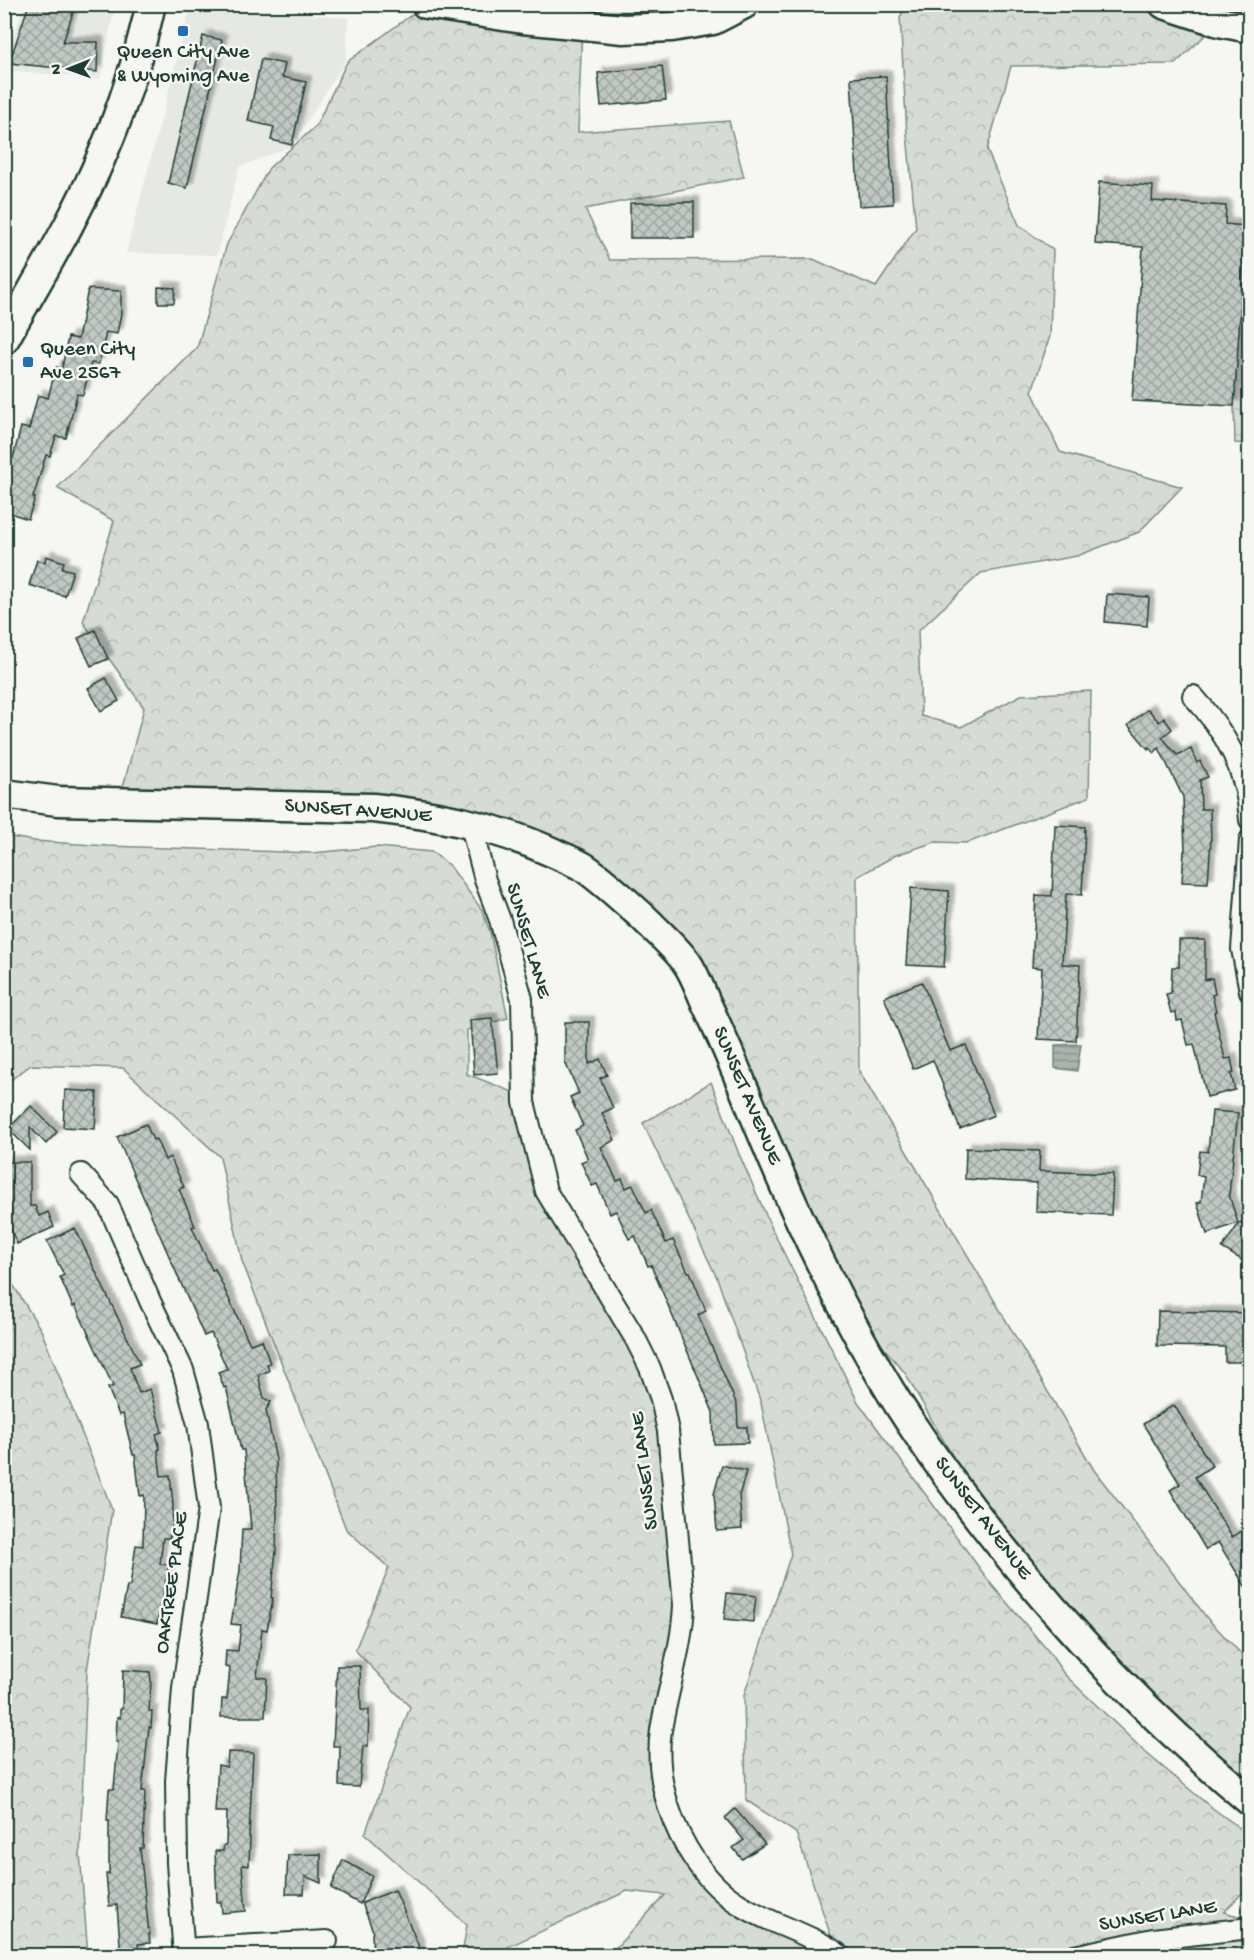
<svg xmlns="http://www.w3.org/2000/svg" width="1254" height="1960" viewBox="0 0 1254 1960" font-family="'Gochi Hand',sans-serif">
<defs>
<pattern id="forest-crowns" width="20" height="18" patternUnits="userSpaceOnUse" patternTransform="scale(1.5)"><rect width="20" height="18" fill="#d6dbd6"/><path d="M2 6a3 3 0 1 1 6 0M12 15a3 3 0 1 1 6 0" fill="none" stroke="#b7bdb8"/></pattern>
<pattern id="water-rules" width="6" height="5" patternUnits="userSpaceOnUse" patternTransform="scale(1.5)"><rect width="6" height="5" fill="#aab3ae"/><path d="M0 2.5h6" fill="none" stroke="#8a938e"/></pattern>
<pattern id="building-cross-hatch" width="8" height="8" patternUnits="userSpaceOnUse" patternTransform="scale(1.5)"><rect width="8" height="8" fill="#c1c8c3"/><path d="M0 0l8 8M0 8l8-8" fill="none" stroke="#9ca49f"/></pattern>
<filter id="shadow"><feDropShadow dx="5.5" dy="-5.5" stdDeviation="1.5" flood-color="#0004"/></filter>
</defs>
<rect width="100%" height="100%" fill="#f6f6f2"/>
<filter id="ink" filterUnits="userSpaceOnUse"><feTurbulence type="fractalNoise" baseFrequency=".0167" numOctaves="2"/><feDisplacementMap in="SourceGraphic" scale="12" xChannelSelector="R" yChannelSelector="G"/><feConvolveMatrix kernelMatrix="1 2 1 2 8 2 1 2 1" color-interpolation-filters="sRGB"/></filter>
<g filter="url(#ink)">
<g fill="#e6e8e4">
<polygon points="24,5 115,5 100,79 5,70 5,63"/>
<polygon points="190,10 271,10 348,18 346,60 292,146 239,167 217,255 126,253"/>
</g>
<g fill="url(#forest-crowns)" stroke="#7a8c85" stroke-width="1.5">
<polygon points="425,5 744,5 582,26 578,132 729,121 744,177 585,209 610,260 813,259 876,287 916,228 907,134 900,17 907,5 1249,5 1249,28 1219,22 1175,64 1011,66 987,150 1019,225 1053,250 1050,336 1032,391 1060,452 1182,487 1139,532 1077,556 981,573 918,631 921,716 961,727 1021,695 1091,691 1089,797 967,843 935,842 896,855 857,877 859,1071 1094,1470 1207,1618 1249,1662 1249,1801 1014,1564 905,1373 835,1290 687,964 623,899 470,822 119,802 144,708 83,622 114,521 57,488 197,348 227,244 269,168 316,126 347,62"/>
<polygon points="1249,167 1249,444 1235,443 1234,406"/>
<polygon points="4,836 35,841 107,846 312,853 377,847 432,852 450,866 482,910 490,932 508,1018 467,1030 467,1074 513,1092 531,1135 546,1191 650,1368 684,1605 662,1781 711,1880 836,1951 796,1833 746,1800 744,1695 791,1554 761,1403 717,1278 643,1123 711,1082 739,1154 773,1231 858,1402 991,1584 1049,1652 1064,1674 1145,1752 1207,1804 1249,1835 1249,1886 1224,1912 1249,1919 1249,1955 609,1955 665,1895 627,1891 491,1955 462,1955 467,1925 365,1834 410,1707 355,1650 389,1568 346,1529 242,1261 220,1157 123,1068 31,1065 5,1084"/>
<polygon points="4,1270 41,1330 112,1509 87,1671 80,1853 88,1955 5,1955"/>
</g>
<polygon fill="url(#water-rules)" stroke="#72847d" stroke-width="1.5" points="1081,1044 1077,1071 1055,1068 1055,1045"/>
<g fill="url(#building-cross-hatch)" stroke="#1f3d34" stroke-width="1.5" filter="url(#shadow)">
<polygon points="29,4 76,4 63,42 98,42 97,72 9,63"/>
<polygon points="203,36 222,40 187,188 168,183"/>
<polygon points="261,59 285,64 282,77 306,82 292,145 271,140 274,127 248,121"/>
<polygon points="662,66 666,100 601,106 598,73"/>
<polygon points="886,76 893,204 859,206 851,78"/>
<polygon points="1099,182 1153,186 1152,201 1226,206 1225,224 1246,226 1234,406 1132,401 1143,247 1095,244"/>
<polygon points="694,202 694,238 630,238 630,203"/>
<polygon points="158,287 175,288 174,303 158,303"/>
<polygon points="88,289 121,291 121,313 117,334 106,332 99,364 91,363 83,395 77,394 66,438 56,436 50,456 46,455 33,498 35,498 28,519 4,511 4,471 9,457 13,458 21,427 29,429 38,395 48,398 56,367 62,368 68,337 78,339"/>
<polygon points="46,556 64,562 62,568 73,571 65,596 29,585 37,560 45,562"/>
<polygon points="1107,594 1149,597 1147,626 1105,622"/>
<polygon points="95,630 108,659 91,666 78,638"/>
<polygon points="106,678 119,701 101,711 88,688"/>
<polygon points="1148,709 1159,722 1164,718 1172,729 1162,737 1177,755 1191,749 1197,763 1200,761 1208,777 1200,780 1201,809 1210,809 1211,840 1208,883 1182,882 1184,851 1185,851 1183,797 1159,748 1154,753 1149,747 1148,749 1128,725"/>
<polygon points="1055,825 1085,827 1082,895 1066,894 1062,964 1080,965 1076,1041 1038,1039 1042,968 1032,967 1036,895 1052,896"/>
<polygon points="911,888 949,891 944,967 906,965"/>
<polygon points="1179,940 1205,940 1205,980 1212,978 1215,994 1212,995 1216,1011 1214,1012 1225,1059 1231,1058 1234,1073 1231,1074 1235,1090 1207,1097 1194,1044 1188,1045 1182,1020 1177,1021 1176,1012 1171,1013 1166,994 1171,993 1172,967 1179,967"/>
<polygon points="922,982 950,1051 966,1045 994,1115 960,1129 933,1060 913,1069 884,997"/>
<polygon points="492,1018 498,1073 474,1075 470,1020"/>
<polygon points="565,1022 589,1022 589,1064 600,1059 607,1075 600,1078 613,1108 602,1113 615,1140 601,1147 617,1181 622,1179 626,1188 633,1185 646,1213 651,1210 666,1243 673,1240 688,1272 690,1272 706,1311 698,1315 737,1405 738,1427 747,1427 748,1443 714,1444 713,1412 651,1265 648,1266 635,1236 629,1239 616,1211 610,1214 597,1184 592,1186 581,1162 588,1159 575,1130 583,1126 570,1097 579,1093 565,1062"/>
<polygon points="65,1090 97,1092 95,1129 63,1127"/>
<polygon points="31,1106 57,1132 46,1144 30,1127 30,1150 8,1129"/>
<polygon points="1212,1111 1238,1113 1229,1195 1238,1223 1207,1234 1197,1203 1201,1202 1204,1176 1197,1175 1200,1151 1208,1152"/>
<polygon points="146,1124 153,1140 156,1139 165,1160 170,1157 184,1187 179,1189 195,1226 192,1227 212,1270 215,1269 250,1344 262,1340 270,1363 267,1364 269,1371 258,1375 264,1398 271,1402 266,1410 276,1460 277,1513 276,1551 271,1598 273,1598 267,1630 262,1629 257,1677 267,1678 265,1717 221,1717 222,1699 227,1699 230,1668 225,1667 226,1650 238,1651 241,1625 231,1624 240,1570 242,1529 251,1529 244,1450 241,1450 226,1387 224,1388 218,1372 227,1369 211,1333 204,1336 117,1137"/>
<polygon points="966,1148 1040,1151 1039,1171 1113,1174 1111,1215 1036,1212 1037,1183 965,1179"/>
<polygon points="4,1162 30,1162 30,1206 35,1206 39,1216 48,1212 54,1227 17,1244 4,1214"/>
<polygon points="1240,1222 1250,1228 1250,1265 1222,1248"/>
<polygon points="75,1228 140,1364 130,1368 139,1393 150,1389 162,1432 156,1434 160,1449 158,1450 161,1476 170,1475 173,1505 172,1536 170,1535 170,1538 163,1538 160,1564 169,1565 157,1624 121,1617 127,1586 130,1586 136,1545 143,1546 144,1495 140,1496 135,1455 133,1455 123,1414 119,1415 108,1388 113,1386 75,1305 73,1307 60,1277 64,1275 47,1241"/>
<polygon points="1158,1311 1250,1313 1250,1362 1225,1362 1225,1347 1157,1346"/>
<polygon points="1174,1405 1212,1466 1195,1477 1232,1537 1250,1526 1250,1594 1218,1542 1206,1550 1170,1490 1180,1484 1143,1424"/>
<polygon points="722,1465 746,1471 739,1496 742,1529 717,1531 714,1494"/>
<polygon points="727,1593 756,1596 753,1622 724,1619"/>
<polygon points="337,1666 360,1666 361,1710 369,1710 368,1746 363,1746 359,1787 339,1786 340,1746 333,1746"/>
<polygon points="123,1670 150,1672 151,1682 149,1711 152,1711 151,1728 149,1727 142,1791 145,1791 143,1848 140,1848 150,1943 138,1944 139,1956 121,1956 117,1905 109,1906 106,1874 109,1874 109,1821 107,1821 109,1789 114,1789 118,1742 116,1742 117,1717 120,1718 120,1709 122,1709"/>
<polygon points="228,1752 253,1753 249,1837 250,1837 249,1866 242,1865 246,1911 222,1913 221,1902 217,1902 215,1851 223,1851 224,1845 226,1845 227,1812 215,1812 218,1765 227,1767"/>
<polygon points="735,1809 765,1844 742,1859 733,1848 744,1840 725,1818"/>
<polygon points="321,1854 321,1883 305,1876 304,1894 286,1894 288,1855"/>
<polygon points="343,1860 372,1876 360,1904 331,1888"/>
<polygon points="395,1890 419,1947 420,1956 373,1956 372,1934 373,1931 362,1903"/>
</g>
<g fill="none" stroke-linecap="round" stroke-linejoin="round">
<g stroke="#1f3d34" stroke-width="24">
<g id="street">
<path d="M1193,696C1226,732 1247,771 1250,820"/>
<path d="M470,822L485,880L500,920L522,999L524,1102L546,1191L635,1338L650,1368L661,1399L668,1431L684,1605C682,1648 668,1688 661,1730C655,1771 667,1814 687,1848C699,1868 716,1889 736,1902C768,1924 809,1932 841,1956"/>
<polyline points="1250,840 1242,949 1250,991"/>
<polyline points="81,1174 108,1204 150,1301 183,1370 198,1424 209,1508 183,1688 176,1781 177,1863 184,1956"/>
<polyline points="183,1949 327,1941"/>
<polyline points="1074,1956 1153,1939 1250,1928"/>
</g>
</g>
<g stroke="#1f3d34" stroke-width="33">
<g id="secondary">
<polyline points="426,4 523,19 623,29 672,27 713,20 744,4"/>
<polyline points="1164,4 1219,22 1250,28"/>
<path d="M4,340C38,279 76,218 103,153C124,105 139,56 151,4"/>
<path d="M4,794L58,801L373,808C436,815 496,826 554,853C564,858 576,862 585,868C606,883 625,901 644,918C658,932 675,947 687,963C696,976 701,993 708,1007C727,1047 743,1087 760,1128C794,1211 834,1294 879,1372C910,1426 947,1477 985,1526C1066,1630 1149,1717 1250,1801"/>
</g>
</g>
<use href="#street" stroke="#f6f6f2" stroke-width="20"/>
<use href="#secondary" stroke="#f6f6f2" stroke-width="28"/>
</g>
</g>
<g fill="#1f6fb2" stroke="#f6f6f2" stroke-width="2">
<rect x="177" y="25" width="12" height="12" rx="3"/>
<rect x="22" y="356" width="12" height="12" rx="3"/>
</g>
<g text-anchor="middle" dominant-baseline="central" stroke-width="5" stroke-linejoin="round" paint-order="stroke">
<g font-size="21" fill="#1f3d34" stroke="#f6f6f2">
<text x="183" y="53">Queen City Ave<tspan x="183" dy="24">&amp; Wyoming Ave</tspan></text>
<text x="40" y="350" text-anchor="start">Queen City<tspan x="40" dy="24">Ave 2567</tspan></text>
</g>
<g font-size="21" fill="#1f3d34" stroke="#f6f6f2">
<text transform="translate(358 812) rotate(4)">SUNSET AVENUE</text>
<text transform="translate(527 941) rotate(74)">SUNSET LANE</text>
<text transform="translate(746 1096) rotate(67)">SUNSET AVENUE</text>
<text transform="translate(646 1471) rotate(-97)">SUNSET LANE</text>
<text transform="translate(982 1519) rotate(53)">SUNSET AVENUE</text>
<text transform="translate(173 1583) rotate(-82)">OAKTREE PLACE</text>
<text transform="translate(1158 1917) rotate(-9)">SUNSET LANE</text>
</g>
</g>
<rect width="1254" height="1960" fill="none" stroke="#f6f6f2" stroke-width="24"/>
<rect x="12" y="12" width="1230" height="1936" fill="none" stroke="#1f3d34" stroke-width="2" filter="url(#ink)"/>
<g transform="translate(69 69) rotate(269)" stroke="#f6f6f2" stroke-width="4.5" paint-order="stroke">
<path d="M0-4.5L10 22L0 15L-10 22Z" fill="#1f3d34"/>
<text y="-9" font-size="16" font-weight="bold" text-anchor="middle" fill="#1f3d34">N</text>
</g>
</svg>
